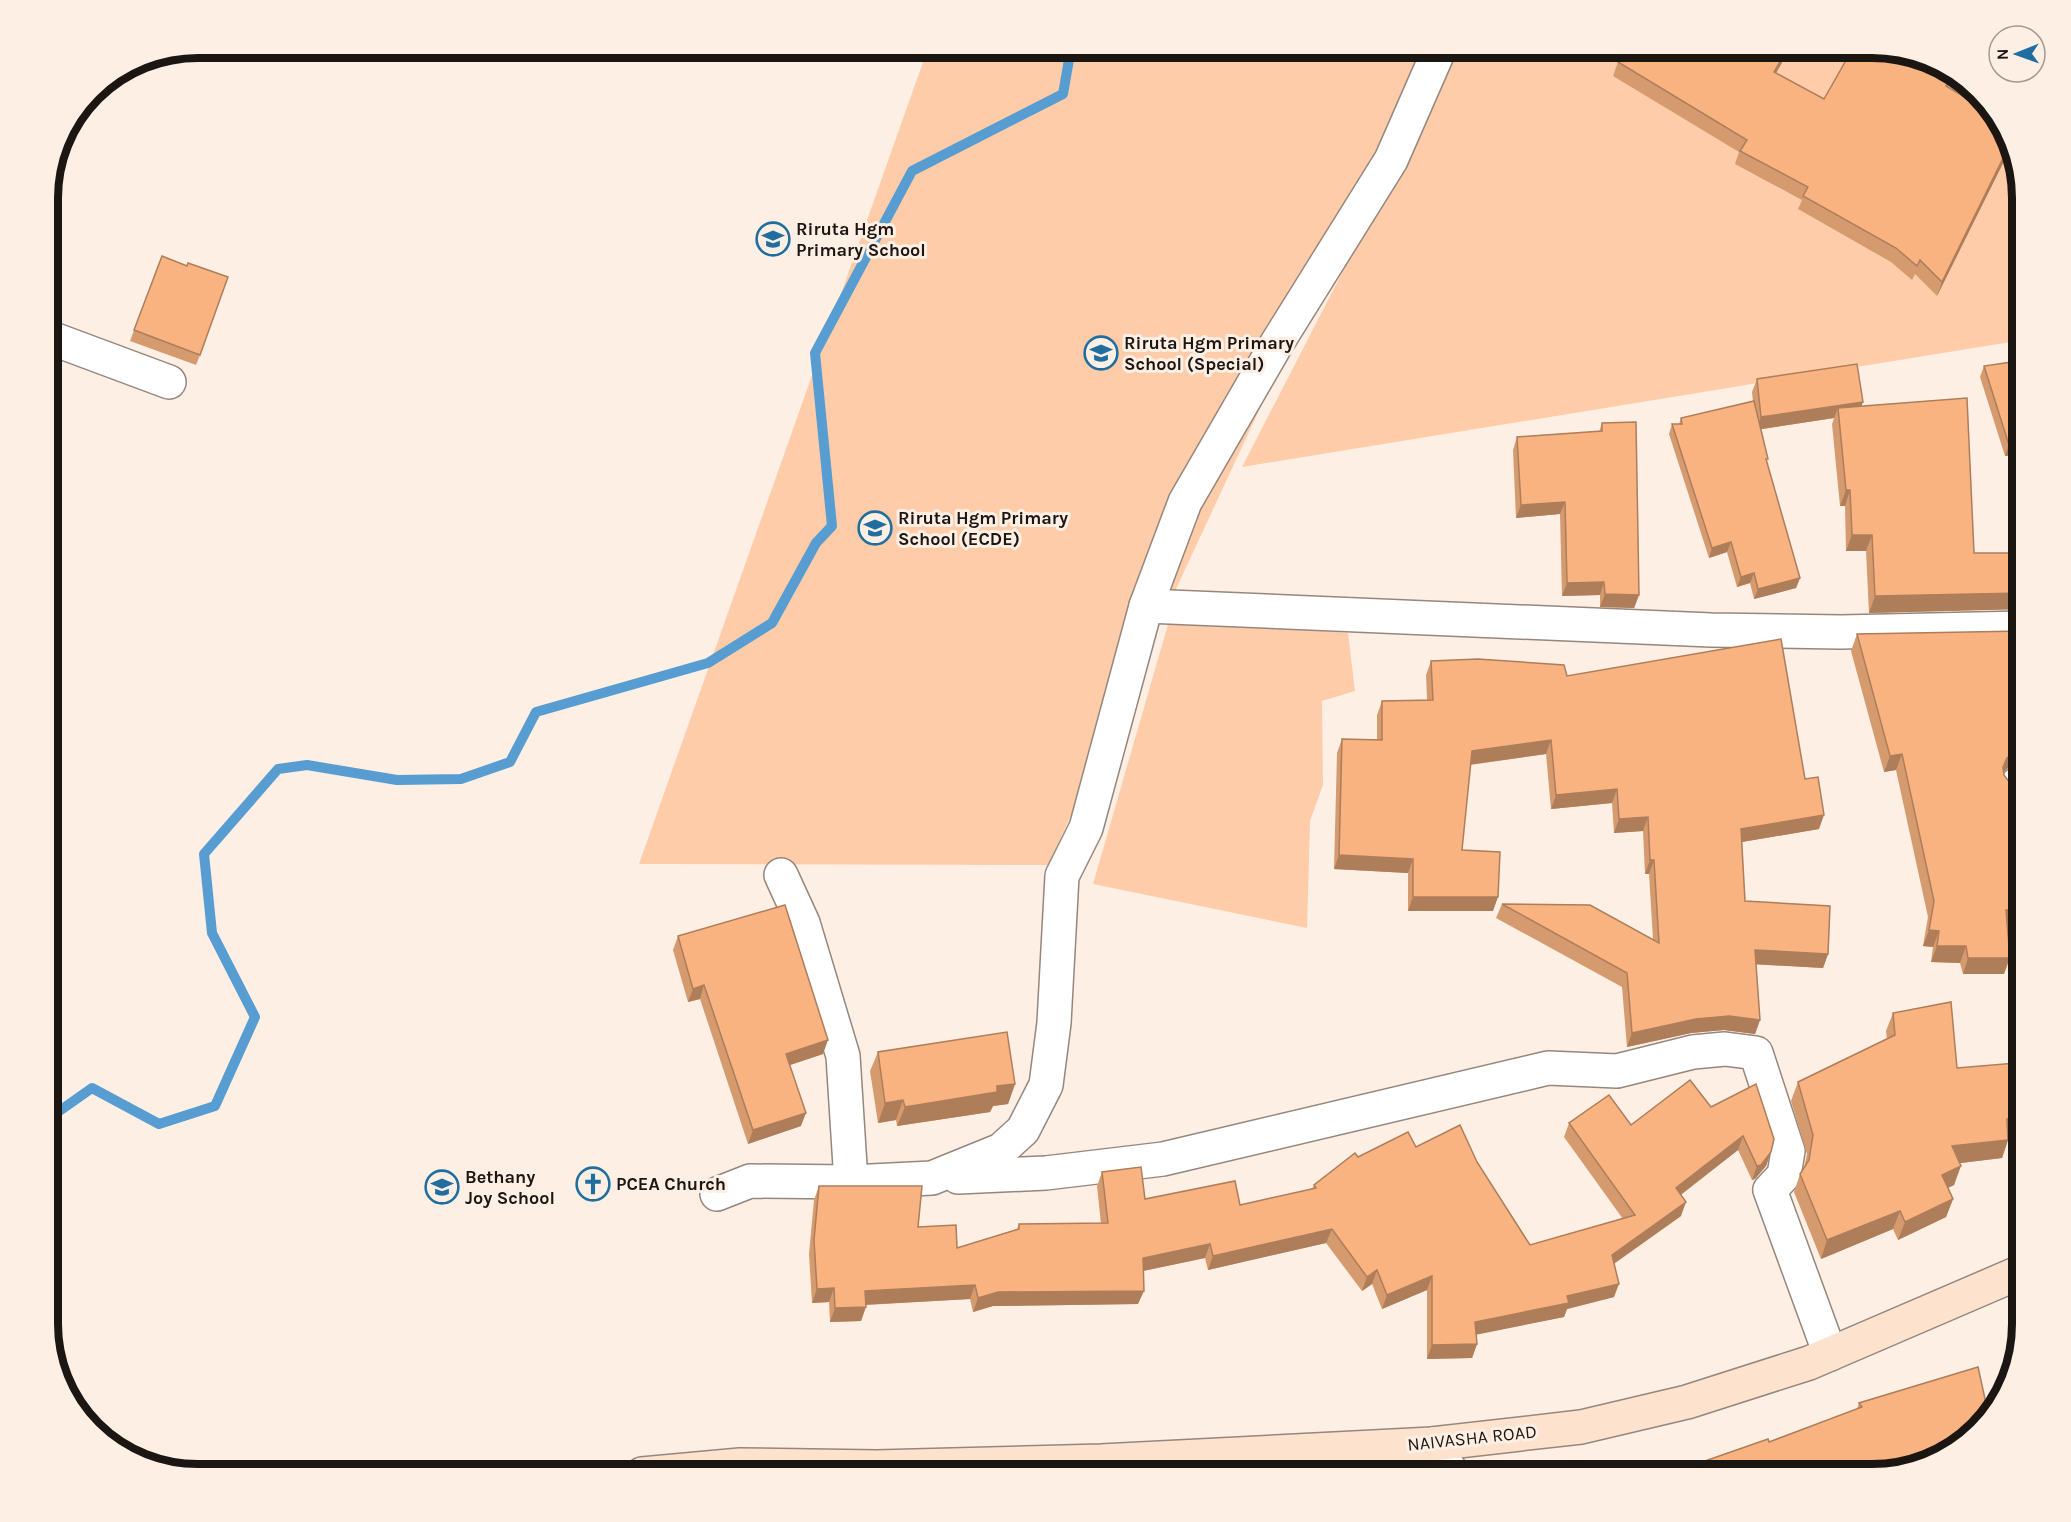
<svg xmlns="http://www.w3.org/2000/svg" width="2071" height="1522" viewBox="0 0 2071 1522" font-family="Karla,sans-serif">
<rect width="100%" height="100%" fill="#feefe4"/>
<g fill="#fecca9">
<polygon points="928,48 1427,48 1048,865 639,864"/>
<polygon points="1458,48 1872,48 1920,56 1964,79 2007,132 2023,199 2023,340 1242,467"/>
<polygon points="1169,621 1348,633 1355,691 1322,701 1323,785 1310,821 1307,928 1093,884"/>
</g>
<g fill="none" stroke-linecap="round" stroke-linejoin="round">
<polyline stroke="#579dd1" stroke-width="10" points="48,1119 92,1088 159,1124 215,1106 255,1017 212,933 204,854 278,769 307,765 397,780 461,779 510,762 536,712 708,663 772,623 816,543 832,526 815,353 912,171 1063,94 1071,48"/>
<g stroke="#95877d" stroke-width="36">
<g id="minor">
<polyline points="48,337 169,382"/>
<polyline points="1146,606 1711,630 1841,632 2023,628"/>
<polyline points="2016,785 2023,786"/>
<polyline points="781,875 803,923 843,1056 851,1182"/>
<polyline points="958,1177 1046,1173 1163,1159 1548,1068 1617,1071 1693,1052 1725,1049 1756,1053 1788,1151 1784,1175 1770,1190 1830,1354"/>
<polyline points="717,1194 750,1181 851,1182 932,1178 1001,1150 1023,1130 1046,1085 1054,1023 1062,876 1086,828 1146,606 1185,502 1277,343 1391,160 1440,48"/>
<polyline points="1432,1444 1453,1474"/>
</g>
</g>
<g stroke="#95877d" stroke-width="36">
<polyline id="secondary" points="642,1474 740,1465 877,1467 1101,1461 1432,1444 1581,1427 1687,1402 1809,1363 2023,1271"/>
</g>
<use href="#minor" stroke="#fff" stroke-width="33"/>
<use href="#secondary" stroke="#fde2ce" stroke-width="33"/>
</g>
<g fill="#d69a6f">
<polygon points="1790,48 1776,73 1824,99 1952,75 1948,87 2007,132 2011,147 1937,296 1915,274 1912,280 1891,262 1798,209 1802,200 1735,164 1739,152 1613,76 1618,62"/>
<polygon points="162,256 200,355 196,365 130,341"/>
<polygon points="2023,338 2023,454 2005,456 1980,377 1984,366 2013,362 2011,351 2015,339"/>
<polygon points="1757,379 1861,406 1974,553 2023,553 2023,609 1869,613 1866,551 1846,551 1845,506 1840,506 1832,424 1834,418 1761,429 1767,463 1800,578 1796,588 1754,599 1750,583 1737,587 1727,552 1709,558 1669,434 1672,424 1679,424 1681,418 1753,402 1752,392"/>
<polygon points="1602,423 1639,595 1634,608 1600,607 1600,595 1562,596 1560,514 1516,518 1513,450 1517,437 1599,432"/>
<polygon points="2023,503 2023,515 2021,508"/>
<polygon points="1857,634 2023,713 2014,713 2008,768 2004,772 2004,775 2010,783 2023,787 2023,926 2007,926 2004,974 1963,974 1960,963 1931,962 1933,947 1923,946 1928,917 1896,770 1884,772 1851,651"/>
<polygon points="1431,661 1567,676 1805,779 1819,829 1742,842 1745,901 1828,954 1823,968 1756,964 1760,1020 1755,1034 1724,1030 1691,1033 1627,1047 1622,987 1496,918 1502,904 1653,939 1649,874 1645,874 1643,831 1614,833 1612,803 1551,809 1546,754 1470,765 1462,850 1493,911 1408,911 1408,873 1334,869 1337,753 1342,739 1377,740 1377,715 1382,701 1427,700 1426,675"/>
<polygon points="678,936 823,1054 790,1065 801,1126 748,1144 700,999 688,1002 673,950"/>
<polygon points="1893,1013 1957,1068 2016,1136 2008,1137 2008,1140 2002,1158 1960,1163 1954,1185 1948,1188 1953,1199 1946,1217 1898,1240 1893,1229 1821,1259 1794,1192 1800,1174 1804,1168 1807,1154 1791,1101 1798,1082 1887,1039 1886,1031"/>
<polygon points="878,1052 1015,1084 1008,1104 993,1106 990,1112 897,1126 896,1120 878,1123 870,1071"/>
<polygon points="1711,1107 1771,1152 1766,1166 1755,1179 1752,1180 1738,1150 1681,1195 1681,1216 1614,1264 1614,1297 1567,1309 1564,1317 1476,1334 1477,1344 1472,1358 1427,1359 1427,1290 1382,1309 1372,1284 1362,1291 1326,1243 1208,1270 1205,1258 1143,1271 1138,1304 993,1306 973,1312 970,1299 866,1305 861,1321 830,1322 829,1302 812,1303 809,1254 814,1200 819,1186 918,1227 957,1248 1017,1229 1019,1224 1101,1224 1097,1186 1102,1172 1145,1199 1240,1205 1312,1189 1314,1185 1358,1157 1416,1147 1477,1162 1530,1245 1623,1219 1564,1137 1569,1123 1631,1125"/>
<polygon points="1859,1403 1989,1417 1872,1474 1700,1474 1705,1461 1769,1442 1857,1409"/>
</g>
<g fill="#ae7d5a">
<polygon points="1788,48 1790,48 1769,86 1774,72"/>
<polygon points="2010,144 2011,147 1937,296 1942,282"/>
<polygon points="1863,402 1858,415 1838,408 1834,418 1756,430 1761,417"/>
<polygon points="2023,443 2023,454 2005,456 2009,445"/>
<polygon points="1846,490 1850,490 1845,506 1840,506"/>
<polygon points="1565,502 1560,514 1516,518 1521,505"/>
<polygon points="1852,535 1872,535 1866,551 1846,551"/>
<polygon points="1731,542 1727,552 1709,558 1712,548"/>
<polygon points="1754,573 1750,583 1737,587 1741,577"/>
<polygon points="1800,578 1796,588 1754,599 1758,589"/>
<polygon points="1604,582 1600,595 1562,596 1567,583"/>
<polygon points="2023,593 2023,609 1869,613 1875,596"/>
<polygon points="1605,594 1639,595 1634,608 1600,607"/>
<polygon points="2023,697 2023,713 2008,714 2014,698"/>
<polygon points="1551,740 1546,754 1467,765 1472,751"/>
<polygon points="2014,752 2008,768 2001,774 2007,758"/>
<polygon points="1902,754 1896,770 1884,772 1890,756"/>
<polygon points="1617,789 1612,803 1551,809 1556,795"/>
<polygon points="1824,815 1819,829 1736,843 1741,829"/>
<polygon points="1648,817 1643,831 1614,833 1619,819"/>
<polygon points="1339,855 1413,859 1408,873 1334,869"/>
<polygon points="1650,860 1654,860 1649,874 1645,874"/>
<polygon points="1413,897 1498,897 1493,911 1408,911"/>
<polygon points="2006,910 2023,910 2023,926 2000,926"/>
<polygon points="1929,930 1939,931 1933,947 1923,946"/>
<polygon points="1937,946 1966,946 1960,963 1931,962"/>
<polygon points="1755,950 1828,954 1823,968 1750,964"/>
<polygon points="1968,958 2010,958 2004,974 1963,974"/>
<polygon points="704,985 700,999 688,1002 693,989"/>
<polygon points="1729,1016 1760,1020 1755,1034 1724,1030 1691,1033 1627,1047 1632,1033 1696,1019"/>
<polygon points="828,1040 823,1054 781,1068 786,1054"/>
<polygon points="1015,1084 1008,1104 993,1106 990,1112 897,1126 905,1107 997,1086"/>
<polygon points="903,1100 896,1120 878,1123 885,1103"/>
<polygon points="806,1113 801,1126 748,1144 753,1130"/>
<polygon points="2023,1118 2016,1136 2001,1138 2007,1119"/>
<polygon points="1743,1136 1738,1150 1671,1202 1676,1188"/>
<polygon points="2008,1140 2002,1158 1945,1165 1952,1146"/>
<polygon points="1771,1152 1766,1166 1755,1179 1752,1180 1757,1166"/>
<polygon points="1961,1166 1954,1185 1935,1194 1942,1175"/>
<polygon points="1953,1199 1946,1217 1898,1240 1905,1222"/>
<polygon points="1686,1202 1681,1216 1606,1269 1612,1255"/>
<polygon points="1900,1211 1893,1229 1821,1259 1827,1240"/>
<polygon points="1332,1229 1326,1243 1208,1270 1213,1256"/>
<polygon points="1210,1244 1205,1258 1138,1272 1143,1258"/>
<polygon points="1377,1270 1372,1284 1362,1291 1367,1277"/>
<polygon points="1432,1276 1427,1290 1382,1309 1387,1295"/>
<polygon points="1619,1284 1614,1297 1567,1309 1564,1317 1470,1336 1475,1322 1567,1296"/>
<polygon points="975,1285 970,1299 860,1305 865,1291"/>
<polygon points="834,1288 829,1302 812,1303 817,1289"/>
<polygon points="1144,1291 1138,1304 993,1306 973,1312 978,1298 998,1292"/>
<polygon points="866,1307 861,1321 830,1322 835,1308"/>
<polygon points="1477,1344 1472,1358 1427,1359 1432,1345"/>
</g>
<g fill="#f9b381" stroke="#ae7d5a" stroke-width="1.5">
<polygon points="1626,48 1788,48 1774,72 1824,99 1853,48 1872,48 1912,55 1952,75 1946,86 1993,114 2007,132 2010,144 1942,282 1920,260 1917,266 1896,248 1803,196 1808,187 1740,151 1747,140 1618,62"/>
<polygon points="162,256 187,266 188,263 228,277 200,355 134,330"/>
<polygon points="2023,338 2023,443 2009,445 1984,366 2018,361 2015,339"/>
<polygon points="1857,364 1863,402 1761,417 1757,379"/>
<polygon points="1967,398 1974,553 2023,553 2023,593 1875,596 1872,535 1852,535 1850,490 1846,490 1838,408"/>
<polygon points="1754,401 1768,459 1766,459 1800,578 1758,589 1754,573 1741,577 1731,542 1712,548 1672,424 1682,424 1681,418"/>
<polygon points="1636,422 1639,595 1605,594 1604,582 1567,583 1565,502 1521,505 1517,437 1602,431 1602,423"/>
<polygon points="2023,631 2023,697 2014,698 2014,752 2007,758 2003,767 2004,775 2010,783 2023,787 2023,910 2006,910 2010,958 1968,958 1966,946 1937,946 1939,931 1929,930 1934,901 1902,754 1890,756 1857,634"/>
<polygon points="1781,639 1805,779 1818,777 1824,815 1741,829 1745,901 1830,906 1828,954 1755,950 1760,1020 1729,1016 1696,1019 1632,1033 1627,973 1502,904 1590,905 1659,943 1654,860 1650,860 1648,817 1619,819 1617,789 1556,795 1551,740 1472,751 1462,850 1500,852 1498,897 1413,897 1413,859 1339,855 1342,739 1382,740 1382,701 1433,700 1431,661 1478,659 1564,665 1567,676"/>
<polygon points="785,905 828,1040 786,1054 806,1113 753,1130 704,985 693,989 678,936"/>
<polygon points="1951,1002 1957,1068 2016,1063 2023,1118 2007,1119 2008,1140 1952,1146 1961,1166 1942,1175 1953,1199 1905,1222 1900,1211 1827,1240 1800,1174 1809,1160 1813,1135 1798,1082 1895,1035 1893,1013"/>
<polygon points="1007,1032 1015,1084 997,1086 997,1092 905,1107 903,1100 885,1103 878,1052"/>
<polygon points="1690,1080 1711,1107 1756,1084 1774,1139 1771,1152 1761,1165 1757,1166 1743,1136 1676,1188 1686,1202 1612,1255 1619,1284 1567,1296 1569,1303 1475,1322 1477,1344 1432,1345 1432,1276 1387,1295 1377,1270 1367,1277 1332,1229 1213,1256 1210,1244 1143,1258 1144,1291 998,1292 978,1298 975,1285 865,1291 866,1307 835,1308 834,1288 817,1289 814,1240 819,1186 922,1186 918,1227 956,1225 957,1248 1019,1229 1019,1224 1108,1223 1102,1172 1141,1167 1145,1199 1235,1181 1240,1205 1316,1188 1314,1185 1355,1153 1358,1157 1408,1132 1416,1147 1460,1125 1477,1162 1530,1245 1635,1215 1569,1123 1609,1095 1631,1125"/>
<polygon points="1978,1367 1989,1417 1939,1458 1872,1474 1710,1474 1705,1461 1768,1439 1769,1442 1862,1407 1859,1403"/>
</g>
<defs>
<g id="school-ring" transform="scale(1.725)"><circle r="9.5" fill="#feefe4" stroke="#206ea0" stroke-width="1.5"/><path d="M0-5L7-2L0 1L-7-2ZM-4 1L0 2.5L4 1V4Q0 6-4 4Z" fill="#206ea0"/></g>
<g id="church-ring" transform="scale(1.725)"><circle r="9.5" fill="#feefe4" stroke="#206ea0" stroke-width="1.5"/><path d="M-1.2-6h2.4v3.5h3.3v2.4h-3.3V6h-2.4V-.1h-3.3v-2.4h3.3Z" fill="#206ea0"/></g>
</defs>
<g fill-rule="evenodd">
<use href="#school-ring" x="773" y="239"/>
<use href="#school-ring" x="1101" y="353"/>
<use href="#school-ring" x="875" y="528"/>
<use href="#church-ring" x="593" y="1184"/>
<use href="#school-ring" x="442" y="1187"/>
</g>
<g text-anchor="middle" dominant-baseline="central" stroke-width="6" stroke-linejoin="round" paint-order="stroke">
<g font-size="18" font-weight="bold" fill="#1c1613" stroke="#feefe4" text-anchor="start">
<text x="796" y="229">Riruta Hgm<tspan x="796" dy="21">Primary School</tspan></text>
<text x="1124" y="343">Riruta Hgm Primary<tspan x="1124" dy="21">School (Special)</tspan></text>
<text x="898" y="518">Riruta Hgm Primary<tspan x="898" dy="21">School (ECDE)</tspan></text>
<text x="465" y="1177">Bethany<tspan x="465" dy="21">Joy School</tspan></text>
<text x="616" y="1184">PCEA Church</text>
</g>
<g font-size="18" fill="#1c1613" stroke="#feefe4">
<text transform="translate(1472 1438) rotate(-6)">NAIVASHA ROAD</text>
</g>
</g>
<path d="M0 0H2071V1522H0ZM198 58H1872A140 140 0 0 1 2012 198V1324A140 140 0 0 1 1872 1464H198A140 140 0 0 1 58 1324V198A140 140 0 0 1 198 58Z" fill="#feefe4" fill-rule="evenodd"/>
<path fill="none" stroke="#1c1613" stroke-width="8" d="M198 58H1872A140 140 0 0 1 2012 198V1324A140 140 0 0 1 1872 1464H198A140 140 0 0 1 58 1324V198A140 140 0 0 1 198 58Z"/>
<g transform="translate(2017 54) rotate(269)"><circle r="28" fill="#feefe4" stroke="#a49890" stroke-width="1.5"/>
<path d="M0-4.5L10 22L0 15L-10 22Z" fill="#206ea0"/>
<text y="-9" font-size="16" font-weight="bold" text-anchor="middle" fill="#1c1613">N</text>
</g>
</svg>
